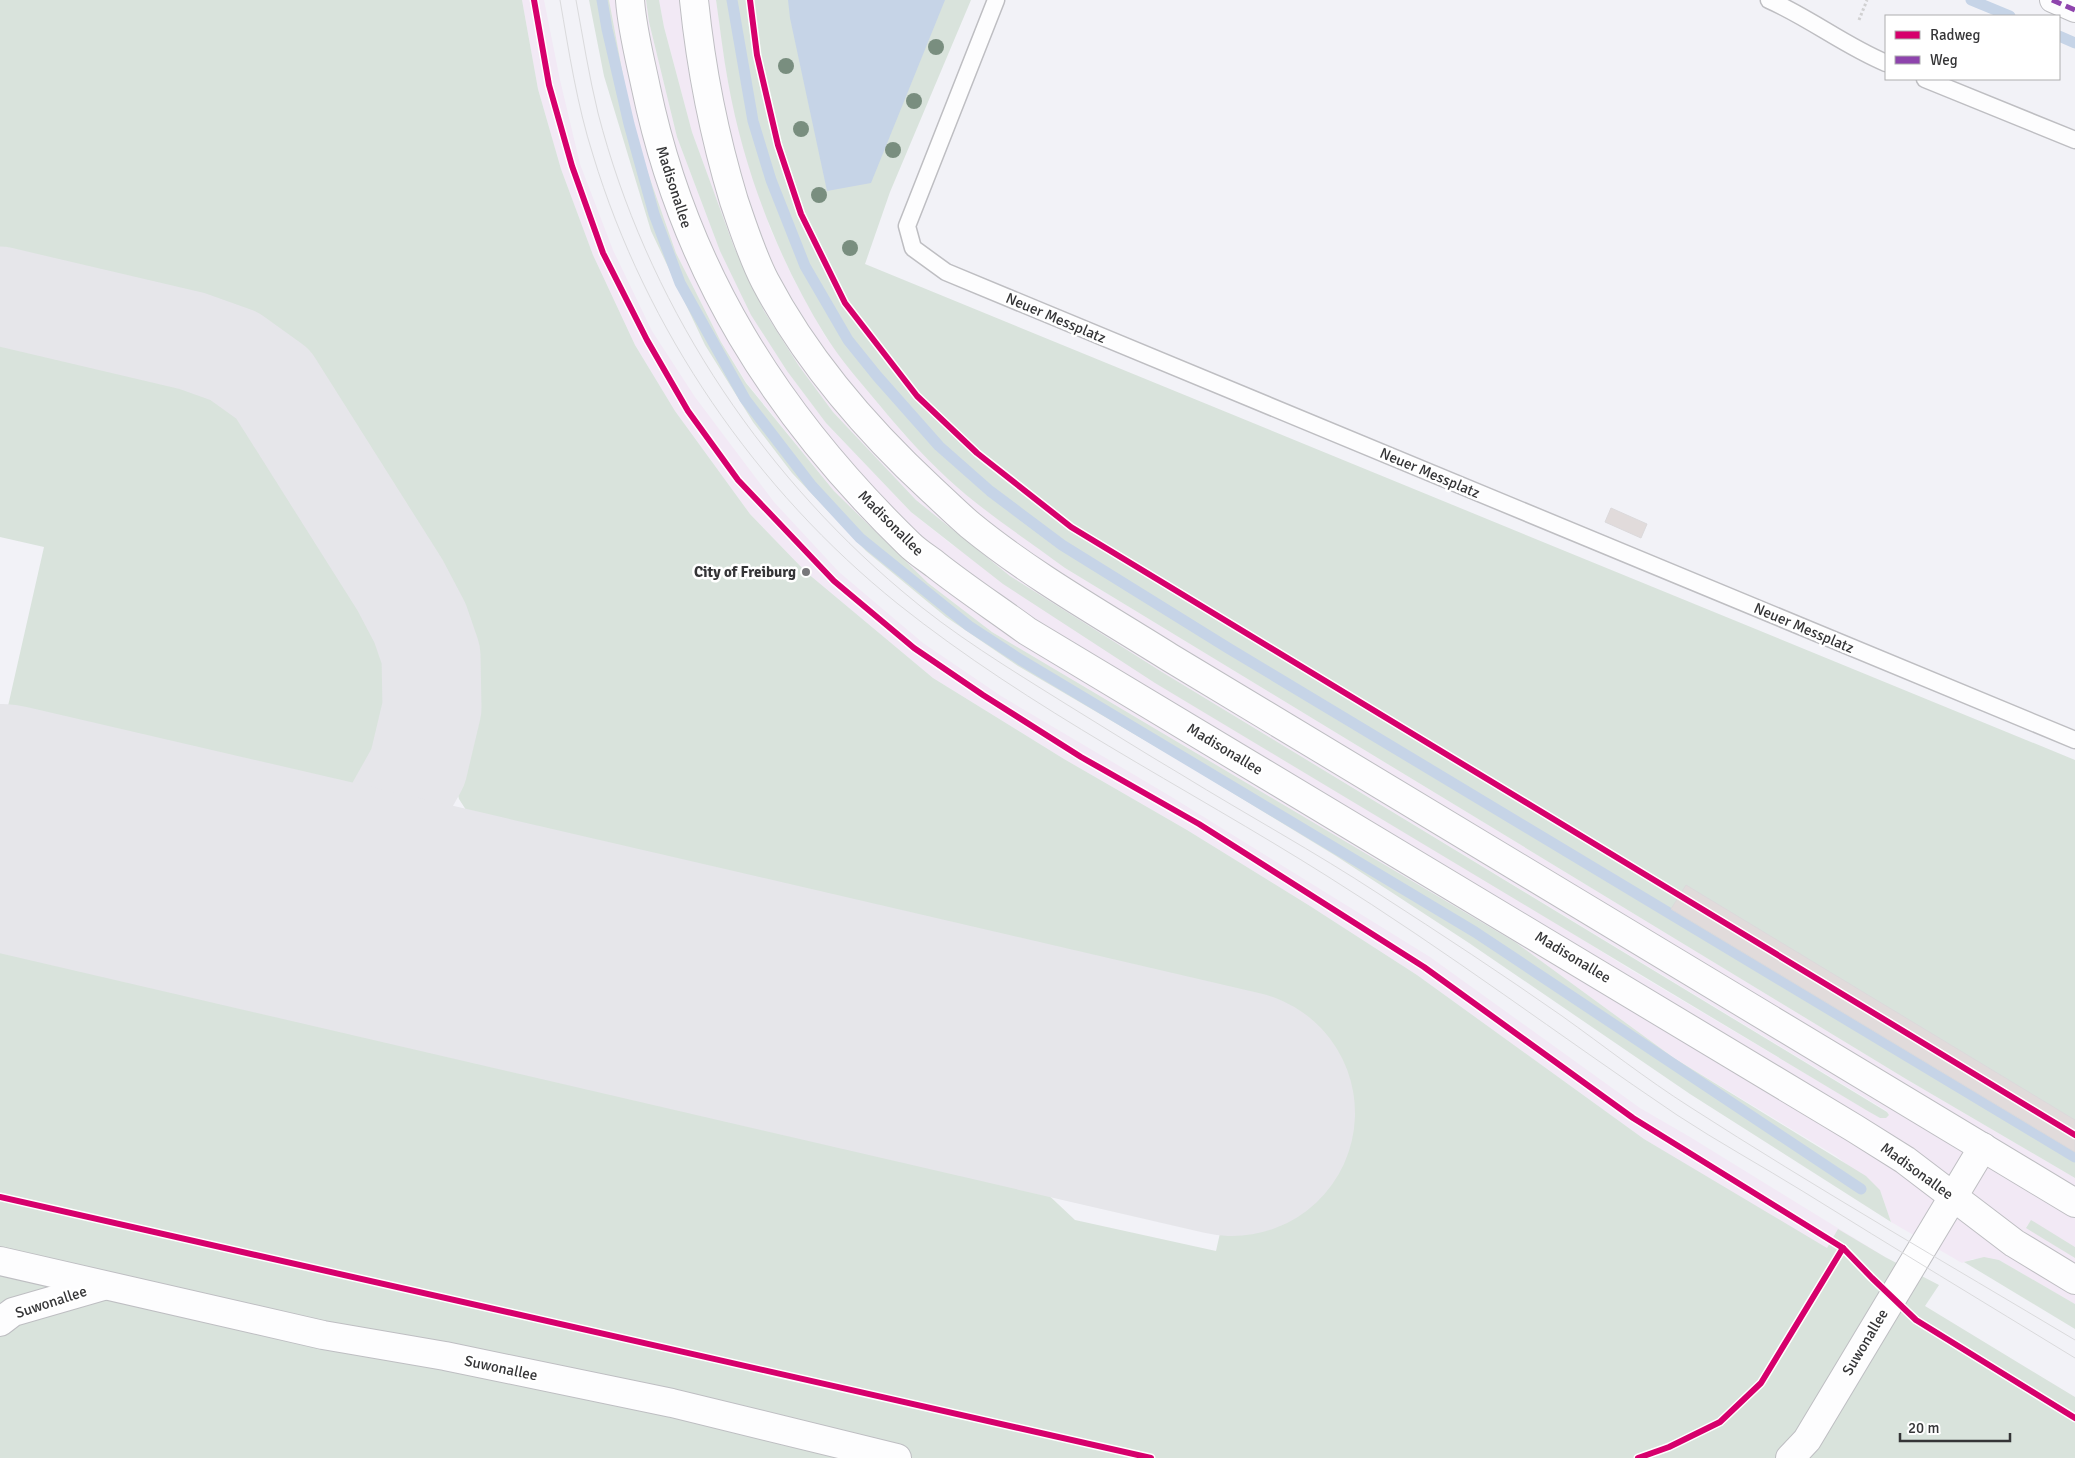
<svg xmlns="http://www.w3.org/2000/svg" width="2075" height="1458" viewBox="0 0 2075 1458" font-family="Signika,sans-serif">
<rect width="100%" height="100%" fill="#f2f2f7"/>
<g fill="#f2e9f5">
<polygon points="522,0 544,0 560,80 580,164 613,250 652,331 695,397 774,502 839,572 923,643 1001,696 1170,796 1430,957 1640,1108 1690,1137 1885,1257 1858,1303 1729,1191 1644,1139 1417,975 1310,906 1187,830 1064,759 933,678 806,572 750,514 675,411 635,345 593,255 561,169 538,89"/>
<polygon points="609,0 646,0 649,22 677,137 720,251 752,315 787,371 826,423 911,512 951,544 1631,970 1880,1118 1889,1115 1887,1111 1162,672 1010,576 916,500 833,412 799,366 764,311 734,247 692,132 664,27 659,0 716,0 728,83 740,131 770,228 793,278 825,336 860,382 903,433 948,479 1065,568 1906,1079 2075,1178 2075,1247 2031,1221 2026,1227 2075,1258 2075,1304 1999,1260 1973,1259 1962,1263 1891,1222 1880,1190 1836,1156 1674,1058 1515,942 992,632 928,583 834,491 746,382 721,342 676,253 641,153 626,91"/>
</g>
<g fill="#d9e3dc">
<polygon points="0,0 522,0 538,89 561,169 593,255 635,345 675,411 750,514 806,572 933,678 1064,759 1187,830 1310,906 1417,975 1644,1139 1827,1248 1838,1229 1885,1257 1939,1285 1925,1306 2075,1397 2075,1458 0,1458 0,911 992,1142 1075,1220 1216,1251 1265,1032 522,861 475,824 459,799 451,769 447,736 447,707 450,657 429,600 276,365 256,345 233,330 0,276"/>
<polygon points="589,0 609,0 626,91 641,153 676,253 721,342 746,383 834,491 928,583 992,632 1515,942 1674,1058 1866,1176 1880,1190 1891,1222 1690,1094 1469,943 1336,856 1187,765 1018,666 946,617 866,551 792,473 753,422 705,345 651,231 604,76"/>
<polygon points="646,0 659,0 664,27 692,132 734,247 764,311 799,366 833,412 916,500 1010,576 1162,672 1887,1112 1889,1115 1886,1118 1880,1118 1866,1110 1155,683 1003,584 911,512 826,423 787,371 751,315 720,251 677,137 649,22"/>
<path d="M716,0H971L890,192L865,264L2075,760V1178L1906,1079L1065,568C1026,539 984,512 948,479C920,453 895,424 871,395C855,376 838,356 825,335C778,259 744,171 728,82C723,55 720,27 716,0Z"/>
<polygon points="0,319 209,367 228,374 241,387 396,624 409,657 412,687 407,715 389,751 356,788 311,809 1,737 44,547 0,537"/>
<polygon points="2031,1220 2075,1247 2075,1258 2026,1228"/>
<polygon points="1984,1257 1999,1260 2075,1304 2075,1329 1964,1262"/>
</g>
<polygon fill="#c6d4e7" points="788,0 945,0 871,183 827,191 790,18"/>
<g fill="none" stroke-linecap="round" stroke-linejoin="round">
<g stroke="#c6d4e7" stroke-width="11">
<polyline points="602,0 607,29 629,124 654,214 680,283 745,399 812,486 860,538 969,626 1021,660 1475,932 1861,1189"/>
<polyline points="732,0 753,121 771,180 805,266 848,340 877,376 939,446 990,491 1062,545 1228,648 2075,1157"/>
<polyline points="1971,0 2010,16"/>
<polyline points="2059,36 2075,43"/>
</g>
<polyline stroke="#e6e6ea" stroke-width="99" points="0,296 192,341 234,356 273,384 400,585 420,623 431,655 432,708 418,767 385,826 353,869 323,890 286,893"/>
<polyline stroke="#e6e6ea" stroke-width="246" points="0,827 1232,1113"/>
</g>
<g fill="#e1dbdb" stroke="#dbd9db">
<polygon points="1611,508 1647,524 1641,538 1605,522"/>
<polygon points="1686,885 2075,1120 2075,1152 1671,909"/>
</g>
<g fill="none" stroke-linecap="round" stroke-linejoin="round">
<g stroke="#bebec2" stroke-width="19">
<g id="service">
<polyline points="996,0 907,226 913,248 946,272 2075,740"/>
<path d="M1769,0C1810,18 1845,46 1886,63"/>
<polyline points="1925,79 2075,140"/>
</g>
</g>
<g stroke="#bebec2" stroke-width="26">
<polyline id="pedestrian" points="2052,0 2075,10"/>
</g>
<g stroke="#bebec2" stroke-width="30">
<polyline id="minor" points="0,1322 13,1312 103,1286"/>
</g>
<g stroke="#bebec2" stroke-width="30">
<g id="tertiary">
<polyline points="0,1261 323,1335 445,1356 672,1403 897,1458"/>
<polyline points="1790,1458 1807,1440 1983,1147"/>
</g>
</g>
<g stroke="#bebec2" stroke-width="30">
<g id="secondary">
<path d="M630,0C632,29 640,59 646,88C684,270 776,415 909,544C917,552 927,558 936,565C965,588 997,609 1027,631L1854,1128L1905,1160L2014,1243L2075,1280"/>
<path d="M694,0C701,69 714,135 734,201C743,227 752,256 765,281C807,361 866,429 932,490C944,501 957,514 970,525C1031,575 1102,615 1169,657L2075,1203"/>
</g>
</g>
<polyline stroke="#d1d1d2" stroke-width="3" stroke-dasharray="2.5 2.5" stroke-linecap="butt" points="1859,20 1867,0"/>
<use href="#service" stroke="#fdfdfe" stroke-width="16"/>
<use href="#pedestrian" stroke="#fdfdfe" stroke-width="24"/>
<use href="#minor" stroke="#fdfdfe" stroke-width="28"/>
<use href="#tertiary" stroke="#fdfdfe" stroke-width="28"/>
<use href="#secondary" stroke="#fdfdfe" stroke-width="28"/>
<g stroke="#dadadc" stroke-width="1">
<path d="M560,0C569,52 577,105 593,155C646,330 756,490 898,604C1031,710 1184,786 1327,876C1447,951 1560,1036 1677,1115C1718,1142 1762,1166 1804,1192C1894,1248 1985,1303 2075,1358"/>
<path d="M576,0C583,38 589,76 598,113C646,299 756,468 902,591C952,634 1010,669 1066,704C1105,728 1143,752 1182,775C1247,815 1315,852 1379,894C1441,934 1502,974 1562,1016C1604,1046 1646,1079 1690,1107C1816,1188 1946,1263 2075,1340"/>
</g>
<polyline stroke="#8e44ad" stroke-width="5" stroke-dasharray="10 5" stroke-linecap="butt" points="2052,0 2075,10"/>
<g stroke="#fff" stroke-width="9">
<g id="cycleway">
<polyline points="534,0 549,85 572,166 603,253 647,340 688,411 738,480 834,581 914,648 983,695 1081,757 1199,824 1424,967 1633,1118 1843,1248 1872,1278 1916,1320 2075,1418"/>
<polyline points="750,0 757,55 778,145 801,214 845,303 917,396 977,453 1071,527 2075,1135"/>
<polyline points="0,1197 1151,1458"/>
<polyline points="1638,1458 1669,1447 1720,1422 1761,1383 1843,1248"/>
</g>
</g>
<use href="#cycleway" stroke="#d6006c" stroke-width="6"/>
</g>
<g fill="#798e7f">
<circle cx="936" cy="47" r="8"/>
<circle cx="786" cy="66" r="8"/>
<circle cx="914" cy="101" r="8"/>
<circle cx="801" cy="129" r="8"/>
<circle cx="893" cy="150" r="8"/>
<circle cx="819" cy="195" r="8"/>
<circle cx="850" cy="248" r="8"/>
</g>
<circle fill="#77777a" stroke="#fff" stroke-width="2" cx="806" cy="572" r="5"/>
<g text-anchor="middle" dominant-baseline="central" stroke-width="5" stroke-linejoin="round" paint-order="stroke">
<g font-size="15" fill="#353537" stroke="#fff">
<text transform="translate(674 187) rotate(72)">Madisonallee</text>
<text transform="translate(1056 318) rotate(23)">Neuer Messplatz</text>
<text transform="translate(1430 473) rotate(23)">Neuer Messplatz</text>
<text transform="translate(891 523) rotate(45)">Madisonallee</text>
<text transform="translate(1804 628) rotate(23)">Neuer Messplatz</text>
<text transform="translate(1225 749) rotate(31)">Madisonallee</text>
<text transform="translate(1573 957) rotate(31)">Madisonallee</text>
<text transform="translate(1917 1171) rotate(36)">Madisonallee</text>
<text transform="translate(51 1302) rotate(-18)">Suwonallee</text>
<text transform="translate(1865 1342) rotate(-59)">Suwonallee</text>
<text transform="translate(501 1368) rotate(12)">Suwonallee</text>
</g>
<g font-size="15" font-weight="bold" fill="#353537" stroke="#fff" text-anchor="end">
<text x="796" y="572">City of Freiburg</text>
</g>
</g>
<rect x="1885" y="15" width="175" height="65" fill="#ffffff" stroke="#aeaeaf"/>
<rect x="1895" y="31" width="25" height="8" fill="#d6006c" stroke="#aeaeaf"/>
<text x="1930" y="40" font-size="15" fill="#353537">Radweg</text>
<rect x="1895" y="56" width="25" height="8" fill="#8e44ad" stroke="#aeaeaf"/>
<text x="1930" y="65" font-size="15" fill="#353537">Weg</text>
<path d="M1900 1433v8h110v-8" fill="none" stroke="#353537" stroke-width="2.5"/>
<text x="1908" y="1433" font-size="15" fill="#353537" stroke="#ffffff" stroke-width="4" paint-order="stroke">20 m</text>
</svg>
